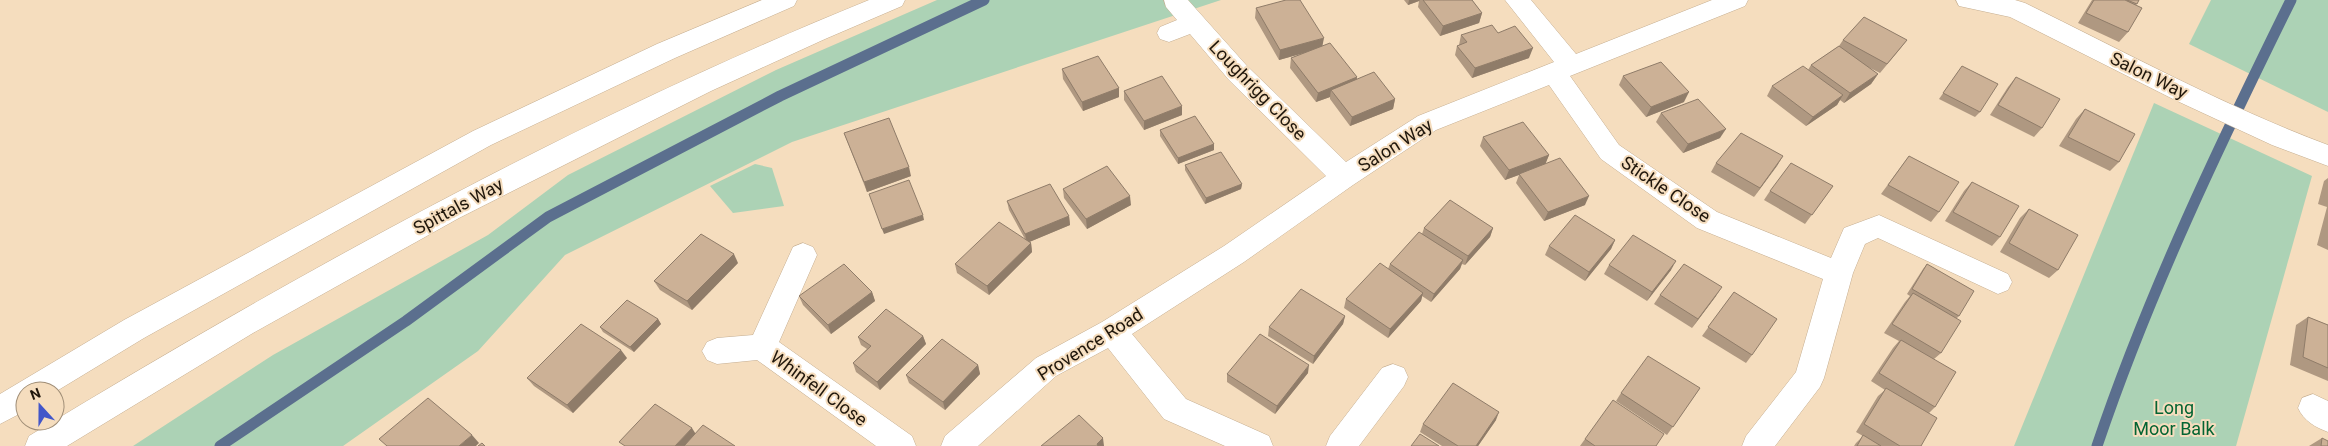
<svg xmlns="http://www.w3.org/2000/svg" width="2328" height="446" viewBox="0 0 2328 446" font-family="Roboto,sans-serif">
<rect width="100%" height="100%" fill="#f5ddbe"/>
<g fill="#acd2b5">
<polygon points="937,0 1221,0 792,142 565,255 478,351 343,446 133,446 273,355 488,235 568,175 776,70"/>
<polygon points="2211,0 2328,0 2328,112 2189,44"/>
<polygon points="2154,103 2312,176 2236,446 2014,446"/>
<polygon points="755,164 772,168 784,206 733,213 710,186"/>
</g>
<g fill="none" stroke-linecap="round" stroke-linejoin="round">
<g stroke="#5b6f8e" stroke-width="11">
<polyline points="220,446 406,321 548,217 780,96 984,0"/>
<path d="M2097,446C2149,292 2219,146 2291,0"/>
</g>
<g stroke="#c5ae91" stroke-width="1">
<g id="minor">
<polygon points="1164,0 1188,0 1247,66 1346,162 1418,116 1554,62 1505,0 1531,0 1576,54 1712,0 1748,0 1745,6 1570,76 1619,145 1717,212 1831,258 1844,228 1879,215 2008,274 2012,282 2008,290 1998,294 1878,238 1865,244 1853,273 1824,378 1820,387 1775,446 1742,446 1746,436 1796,372 1823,279 1697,228 1601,159 1549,85 1436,130 1353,185 1244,262 1132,334 1186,399 1269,436 1273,446 1225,446 1164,419 1108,348 1056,376 978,446 941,446 945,436 1036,358 1102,322 1224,246 1326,176 1229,80 1190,34 1169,42 1160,39 1157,33 1160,27 1177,20 1166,7"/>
<path d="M1956,0H2015L2025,3C2125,52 2224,106 2328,145V166L2272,145L2175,100L2010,17L1959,6Z"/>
<polygon points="803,243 813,247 817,255 779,342 912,436 916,446 876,446 757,360 717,364 707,360 702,351 707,342 717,338 753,335 793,247"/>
<polygon points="1393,364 1404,368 1408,377 1404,386 1359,446 1326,446 1330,436 1382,368"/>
<path d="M2313,394L2328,401V432C2315,427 2304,421 2298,408L2302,398Z"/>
</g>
</g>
<g stroke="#c5ae91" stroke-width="1">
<g id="highway">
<polygon points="762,0 797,0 794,6 675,58 491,145 144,338 55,392 25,391 25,411 0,424 0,394 124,320 473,131 657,44"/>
<path d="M869,0H905L902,6L825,39L711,91L459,218L253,333L67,446H25L29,436C297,273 578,118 869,0Z"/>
</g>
</g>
<use href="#minor" fill="#fff" fill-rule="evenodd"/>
<use href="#highway" fill="#fff" fill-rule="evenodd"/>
</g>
<g fill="#af9881">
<polygon points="1404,0 1472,0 1482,13 1479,23 1440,36 1418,7 1419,1 1408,5"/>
<polygon points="2092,0 2139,0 2136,5 2128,32 2119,42 2078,23"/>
<polygon points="1256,8 1323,46 1357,77 1357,79 1395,99 1393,109 1350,126 1330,99 1330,97 1316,102 1290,68 1291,58 1303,53 1279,60 1255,18"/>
<polygon points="1498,33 1529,58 1472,78 1455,55 1457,46 1459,45 1461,35"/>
<polygon points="1843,40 1907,40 1900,49 1880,73 1868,67 1878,74 1871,84 1844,103 1840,100 1837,105 1806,126 1767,96 1772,86 1808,70 1811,65 1839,46"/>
<polygon points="1062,69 1119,88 1119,97 1083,111 1063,79"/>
<polygon points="1958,72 1980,112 1975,117 1939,99"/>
<polygon points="1623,76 1684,102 1646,117 1619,85"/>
<polygon points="2016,77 2042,128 2034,137 1990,115 2008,87"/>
<polygon points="1124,91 1182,115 1144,130 1124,100"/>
<polygon points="2085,109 2119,162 2110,171 2059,146 2076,119"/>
<polygon points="1661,113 1720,138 1683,153 1656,122"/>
<polygon points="1160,130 1214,144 1214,150 1178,164 1160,136"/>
<polygon points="844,133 911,176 867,192"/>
<polygon points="1483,137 1549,155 1545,164 1585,205 1544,221 1516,183 1519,175 1505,180 1480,146"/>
<polygon points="1783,156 1754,197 1711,172 1716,163"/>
<polygon points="1909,156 1939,212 1931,222 1881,194"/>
<polygon points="1185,165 1242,184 1241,189 1205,204 1185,170"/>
<polygon points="2328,178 2328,250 2317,245 2327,207 2318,204 2324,181"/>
<polygon points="1972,182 2000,237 1992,246 1945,221 1964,191"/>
<polygon points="1833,186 1805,224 1764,200 1770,191"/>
<polygon points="1063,189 1131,205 1087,229 1064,198"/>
<polygon points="1007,201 1069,216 1070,225 1029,242 1031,243 1032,252 989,295 957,273 955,264 1025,239 1009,210"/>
<polygon points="2029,209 2058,270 2049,278 2000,252 2020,218"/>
<polygon points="1424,228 1493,228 1490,237 1465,265 1462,264 1460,269 1431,302 1422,296 1421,301 1388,338 1344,308 1346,299 1388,269 1390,264 1422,234"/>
<polygon points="1615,240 1611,249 1585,281 1545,255 1549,246"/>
<polygon points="738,263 692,310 660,290 654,281"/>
<polygon points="1927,264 1959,316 1957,318 1941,353 1934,359 1935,407 1929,413 1921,446 1854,446 1856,443 1863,436 1856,432 1878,396 1885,390 1871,381 1893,348 1899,341 1884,333 1905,302 1910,296 1907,294 1923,269"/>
<polygon points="1609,265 1671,270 1647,301 1604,274"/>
<polygon points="872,292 875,301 831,334 803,305 799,296"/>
<polygon points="1734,292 1752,355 1746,363 1702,336"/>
<polygon points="1660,295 1716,296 1692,328 1654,304"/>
<polygon points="1345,316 1343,324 1313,364 1268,336 1269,327"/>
<polygon points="2308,317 2328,325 2328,381 2290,365 2296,325"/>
<polygon points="658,319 661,324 634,352 603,332 600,327"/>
<polygon points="923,336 926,344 880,390 856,372 853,363 867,349 861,345 858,337"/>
<polygon points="627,358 573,413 534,386 527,378"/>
<polygon points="978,365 980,374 945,410 909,383 906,375"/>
<polygon points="1308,373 1275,414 1227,382 1227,374"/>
<polygon points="1700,388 1667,435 1616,401 1621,393"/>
<polygon points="1496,420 1478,446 1442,446 1420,432 1423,424"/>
<polygon points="2322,438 2328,446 2309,446"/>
<polygon points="1585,439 1656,446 1580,446"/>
</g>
<g fill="#8f7c69">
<polygon points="1409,0 1420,0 1419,1 1408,5"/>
<polygon points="1482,13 1479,23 1440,36 1443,26"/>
<polygon points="1324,38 1322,48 1279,60 1280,50"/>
<polygon points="1533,48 1529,58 1472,78 1475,68"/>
<polygon points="1878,74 1871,84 1844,103 1850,93"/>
<polygon points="1357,77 1355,87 1331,90 1330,97 1316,102 1318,93"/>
<polygon points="1119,88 1119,97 1083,111 1082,102"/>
<polygon points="1689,92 1684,102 1646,117 1651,107"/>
<polygon points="1843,95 1837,105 1806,126 1813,117"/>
<polygon points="1395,99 1393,109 1350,126 1352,117"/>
<polygon points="1182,106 1182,115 1144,130 1144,121"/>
<polygon points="1726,129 1720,138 1683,153 1688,144"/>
<polygon points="1214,144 1214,150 1178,164 1178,158"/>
<polygon points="1549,155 1545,165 1505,180 1509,170"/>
<polygon points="1783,156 1777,166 1754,197 1760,188"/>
<polygon points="909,167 911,176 867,192 864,182"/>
<polygon points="1242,184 1241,189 1205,204 1206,198"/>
<polygon points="1130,196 1131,205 1087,229 1086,219"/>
<polygon points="1589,196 1585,205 1544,221 1548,212"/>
<polygon points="923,215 924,220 884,234 882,229"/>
<polygon points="1069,216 1070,225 1027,243 1025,234"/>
<polygon points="1493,228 1490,237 1465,265 1468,256"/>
<polygon points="1615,240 1611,249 1585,281 1589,272"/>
<polygon points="1031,243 1032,252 989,295 987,286"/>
<polygon points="734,254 738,263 692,310 687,301"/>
<polygon points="1463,260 1460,269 1431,302 1434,294"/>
<polygon points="1676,261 1671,270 1647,301 1652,292"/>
<polygon points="1722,287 1716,296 1692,328 1698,319"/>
<polygon points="872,292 875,301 831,334 828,325"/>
<polygon points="1423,293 1421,301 1388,338 1390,329"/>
<polygon points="1345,316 1343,324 1313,364 1314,356"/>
<polygon points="658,319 661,324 634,352 630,347"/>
<polygon points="923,336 926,344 880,390 877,382"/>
<polygon points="621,350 627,358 573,413 567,405"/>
<polygon points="978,365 980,374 945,410 943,402"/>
<polygon points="1309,365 1308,373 1275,414 1277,406"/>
<polygon points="1499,412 1496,420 1478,446 1476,446"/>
<polygon points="692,428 697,436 688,446 675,446"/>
<polygon points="472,435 479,443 476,446 459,446"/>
<polygon points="1103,438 1104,446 1097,446 1097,444"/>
</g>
<g fill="#ccb196" stroke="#8f7c69">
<polygon points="1286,0 1300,0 1324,38 1280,50 1256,8"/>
<polygon points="1423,0 1472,0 1482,13 1443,26"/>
<polygon points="2094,0 2125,0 2142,8 2128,32 2086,13"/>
<polygon points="2127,0 2139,0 2137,4"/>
<polygon points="1864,17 1907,40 1887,64 1843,40"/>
<polygon points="1492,25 1498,33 1515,26 1533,48 1475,68 1457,46 1467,42 1461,35"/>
<polygon points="1330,43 1357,77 1318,93 1291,58"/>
<polygon points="1839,46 1878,74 1850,93 1811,65"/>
<polygon points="1098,56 1119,88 1082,102 1062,69"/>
<polygon points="1661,62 1689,92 1651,107 1623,76"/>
<polygon points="1803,66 1843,95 1813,117 1772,86"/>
<polygon points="1962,66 1998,84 1980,112 1943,93"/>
<polygon points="1374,72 1395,99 1352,117 1331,90"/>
<polygon points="1162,76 1182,106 1144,121 1124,91"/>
<polygon points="2016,77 2060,99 2042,128 1998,105"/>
<polygon points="1698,99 1726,129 1688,144 1661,113"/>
<polygon points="2085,109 2135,134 2119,162 2068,137"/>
<polygon points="1195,116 1214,144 1178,158 1160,130"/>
<polygon points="889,118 909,167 864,182 844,133"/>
<polygon points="1523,122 1549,155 1509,170 1483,137"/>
<polygon points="1741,133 1783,156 1760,188 1716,163"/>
<polygon points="1221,152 1242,184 1206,198 1185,165"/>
<polygon points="1909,156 1959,182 1939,212 1888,185"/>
<polygon points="1560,158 1589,196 1548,212 1519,174"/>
<polygon points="1791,163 1833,186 1812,215 1770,191"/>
<polygon points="1107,166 1130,196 1086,219 1063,189"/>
<polygon points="909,180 923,215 882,229 869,194"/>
<polygon points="1972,182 2019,206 2000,237 1953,212"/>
<polygon points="1050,184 1069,216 1025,234 1007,201"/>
<polygon points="1450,200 1493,228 1468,256 1424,228"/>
<polygon points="2029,209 2078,235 2058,270 2009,243"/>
<polygon points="1575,215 1615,240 1589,272 1549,246"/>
<polygon points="999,222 1031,243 987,286 955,264"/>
<polygon points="1419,232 1463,260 1434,294 1390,264"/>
<polygon points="701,234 734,254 687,301 654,281"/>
<polygon points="1633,235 1676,261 1652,292 1609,265"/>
<polygon points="1380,263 1423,293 1390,329 1346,299"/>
<polygon points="844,264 872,292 828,325 799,296"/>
<polygon points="1684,264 1722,287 1698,319 1660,295"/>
<polygon points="1927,264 1974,291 1959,316 1912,289"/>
<polygon points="1301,289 1345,316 1314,356 1269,327"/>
<polygon points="1734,292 1777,319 1752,355 1708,327"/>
<polygon points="1913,293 1961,321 1941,353 1892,324"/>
<polygon points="627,300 658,319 630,347 600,327"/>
<polygon points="886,309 923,336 877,382 853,363 871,346 858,337"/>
<polygon points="2308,317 2328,325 2328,368 2303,357"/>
<polygon points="581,324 621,350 567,405 527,378"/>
<polygon points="1260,334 1309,365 1277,406 1227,374"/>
<polygon points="942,339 978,365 943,402 906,375"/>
<polygon points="1901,340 1956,372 1935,407 1879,373"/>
<polygon points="1648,356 1700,388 1673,427 1621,393"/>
<polygon points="1453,383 1499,412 1476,446 1458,446 1423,424"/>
<polygon points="1886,388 1937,418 1921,446 1900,446 1864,424"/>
<polygon points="428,398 472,435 459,446 387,446 379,439"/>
<polygon points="1613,400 1664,434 1656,446 1595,446 1585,439"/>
<polygon points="655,404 692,428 675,446 625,446 619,442"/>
<polygon points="1079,415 1103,438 1097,444 1098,446 1041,446"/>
<polygon points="703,425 735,446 684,446"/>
<polygon points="1420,434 1439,446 1411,446"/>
<polygon points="1863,435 1881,446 1857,446"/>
<polygon points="2322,438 2328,441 2328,446 2321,446"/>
<polygon points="482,443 485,446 478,446"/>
</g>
<g text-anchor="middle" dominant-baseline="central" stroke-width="4" stroke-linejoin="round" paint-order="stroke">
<g font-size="18" fill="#20170c" stroke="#f5ddbe">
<text transform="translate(2149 75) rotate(26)">Salon Way</text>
<text transform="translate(1258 90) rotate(46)">Loughrigg Close</text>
<text transform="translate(1395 145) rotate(-32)">Salon Way</text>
<text transform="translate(1666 189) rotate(34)">Stickle Close</text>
<text transform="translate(458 206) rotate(-28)">Spittals Way</text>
<text transform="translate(1090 344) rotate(-32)">Provence Road</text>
<text transform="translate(819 388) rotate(36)">Whinfell Close</text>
</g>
<g font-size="18" fill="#046432" stroke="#f5ddbe">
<text x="2174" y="407">Long<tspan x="2174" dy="21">Moor Balk</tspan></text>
</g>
</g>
<g transform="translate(40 406) rotate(339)"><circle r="24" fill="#f5ddbe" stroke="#a08e77"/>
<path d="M0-4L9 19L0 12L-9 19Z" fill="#4256c9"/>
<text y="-8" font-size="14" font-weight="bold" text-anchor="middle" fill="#20170c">N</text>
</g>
</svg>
